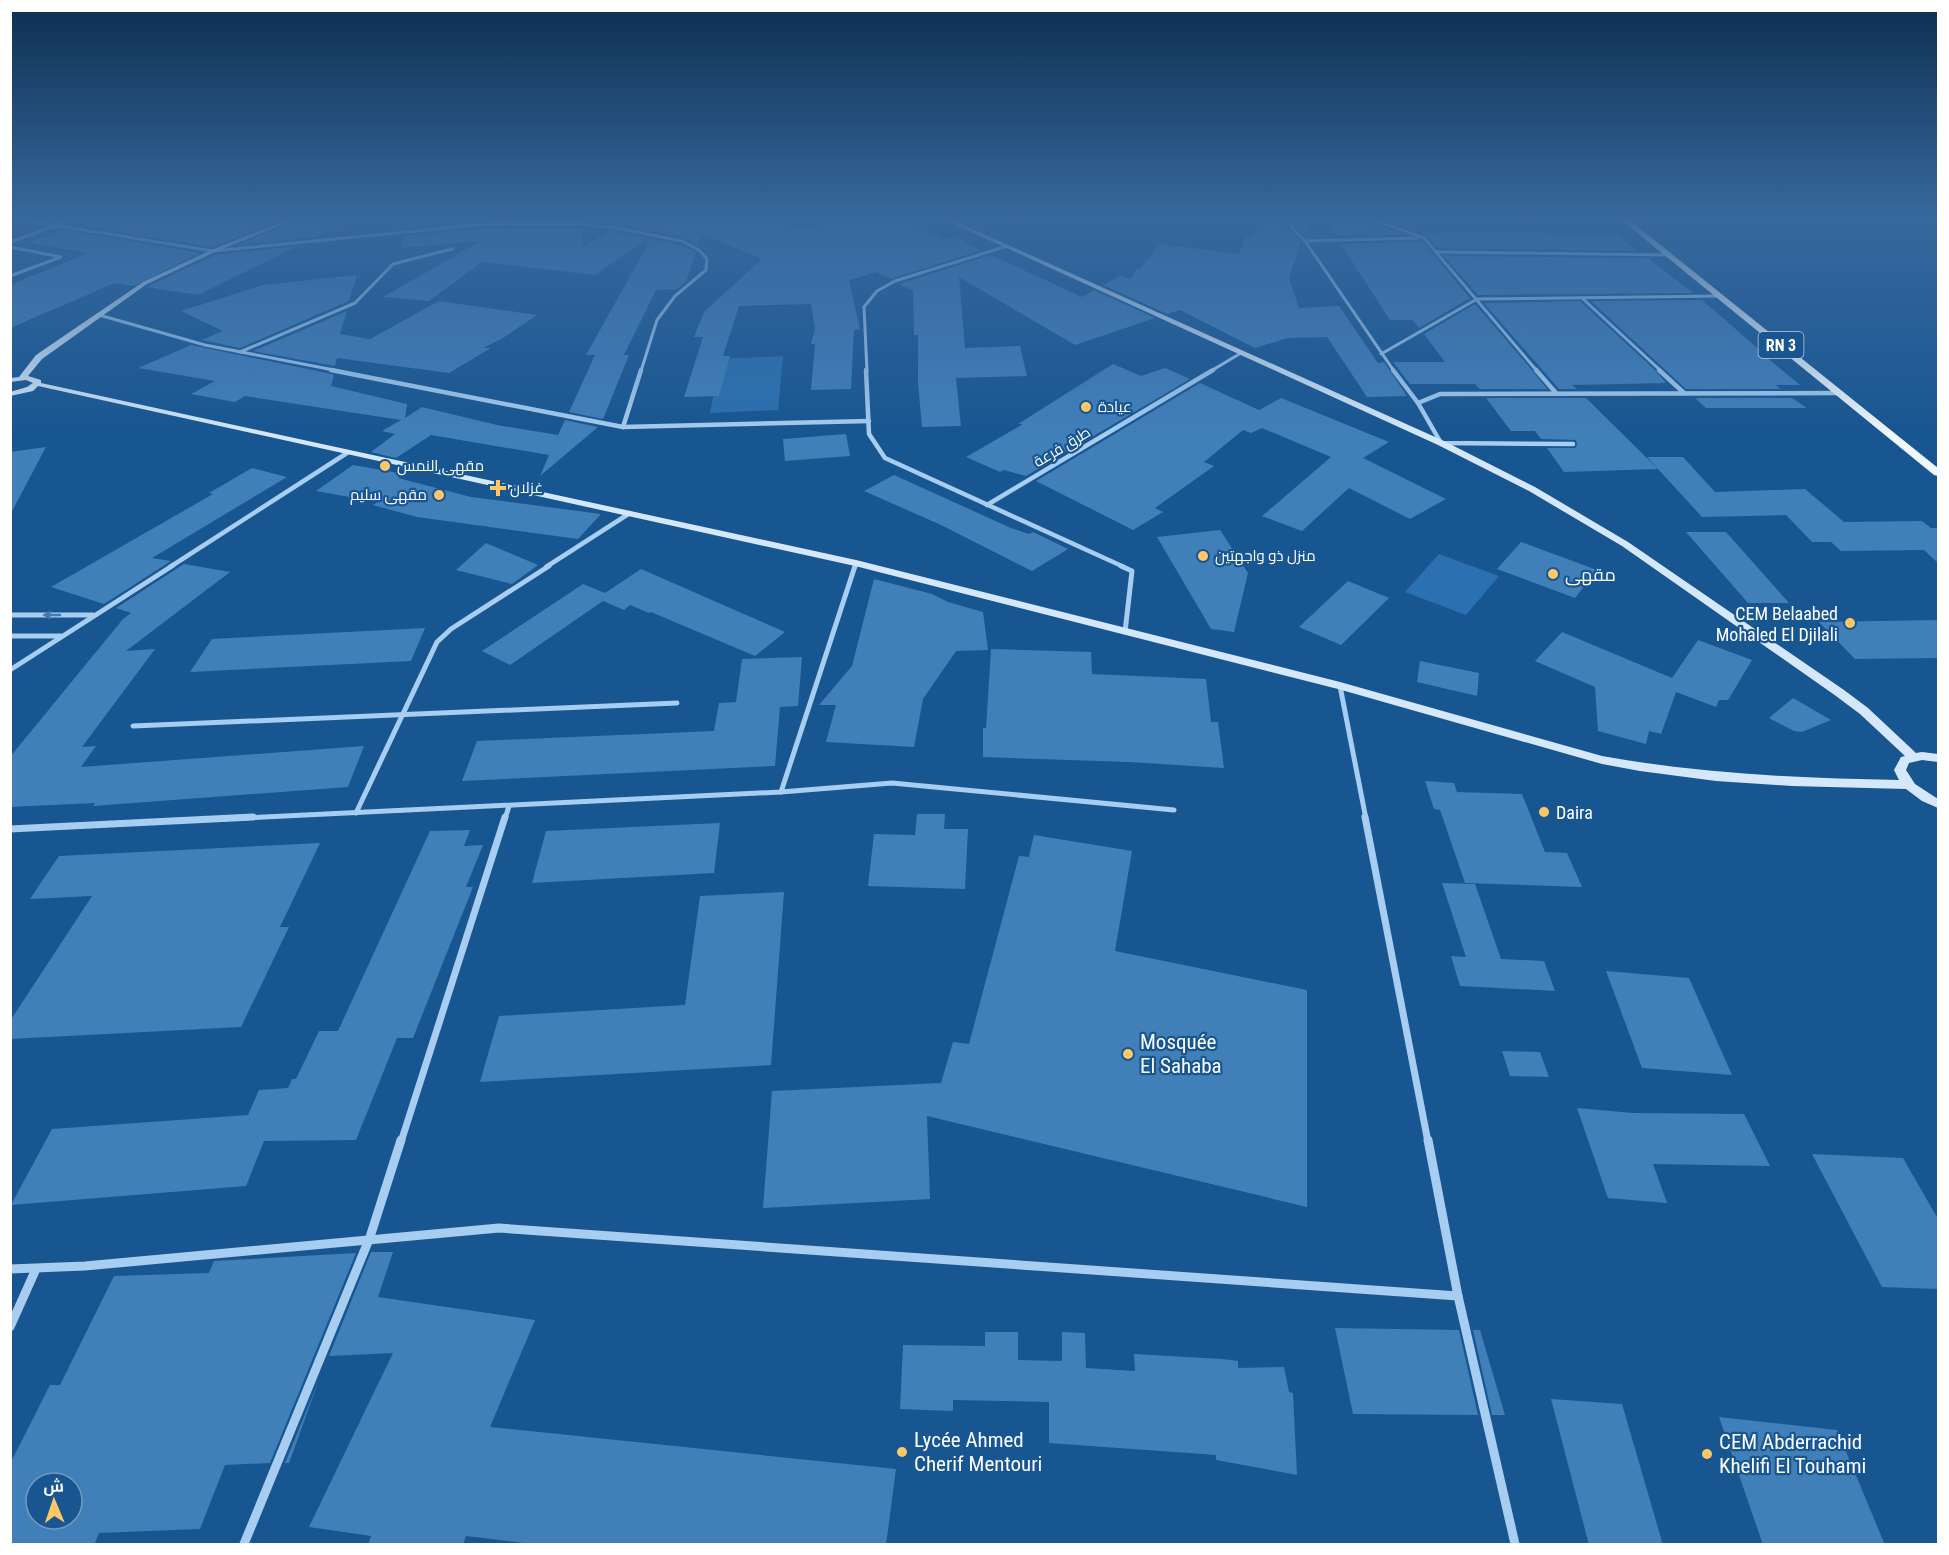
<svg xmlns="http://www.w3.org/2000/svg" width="1949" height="1555" viewBox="0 0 1949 1555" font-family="'Roboto Condensed',Cairo,sans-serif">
<rect width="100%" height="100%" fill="#185691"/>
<g fill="#2b70b0">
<polygon points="783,356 778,410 710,413 720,359"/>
<polygon points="1439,554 1499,576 1466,615 1405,592"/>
</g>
<g fill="#417fb9" fill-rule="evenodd">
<polygon points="96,218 287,218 212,247 77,225"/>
<polygon points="301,218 357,218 317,237 239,245"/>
<polygon points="409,218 581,218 582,220 486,220 407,228"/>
<polygon points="628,218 781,218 798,229 847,218 902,218 943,240 954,237 981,250 891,279 877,272 849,280 860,329 854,330 851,389 811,390 815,344 811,344 815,329 811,304 739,306 723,356 730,356 719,396 684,397 703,337 694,337 704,312 762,259 702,234 698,245 683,237 618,224"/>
<polygon points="1260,218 1285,218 1289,230 1301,242 1289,278 1299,308 1339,306 1378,363 1384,362 1407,396 1367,397 1327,337 1288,338 1255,348 1180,310 1167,314 1103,285 1120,276 1131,279 1136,269 1140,269 1160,244 1239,254 1245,237 1252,238"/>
<polygon points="1293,218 1310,218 1304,235 1295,226"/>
<polygon points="1325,218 1364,218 1367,222 1403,235 1336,236"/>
<polygon points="486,228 582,228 582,248 608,231 648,238 595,275 482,262 429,301 383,297 481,241 401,248 405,236"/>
<polygon points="63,230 200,253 134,286 115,283 10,328 10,285 88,253 28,243"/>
<polygon points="1545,232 1547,234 1617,234 1636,251 1438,248 1427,236 1421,233"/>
<polygon points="651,239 681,245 696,252 686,282 677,289 656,290 624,355 629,355 603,419 569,412 595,355 586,355"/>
<polygon points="1422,241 1470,298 1419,328 1413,320 1390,320 1341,244"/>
<polygon points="298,246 198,295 146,287 215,255"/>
<polygon points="991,255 1082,297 1094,290 1155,318 1075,345 959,277 965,348 1020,346 1027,376 956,378 961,426 922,427 918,383 918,335 914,335 913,291 899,284"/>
<polygon points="1444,256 1648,258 1693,293 1478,295"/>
<polygon points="357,275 349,301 240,348 202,340 223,331 181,311 263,285"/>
<polygon points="1702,300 1762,352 1760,352 1800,385 1776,385 1780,389 1686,389 1591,301"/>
<polygon points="439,301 537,315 503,338 483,348 491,348 449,373 337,358 335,366 253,351 347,311 340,334 370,339"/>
<polygon points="1580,301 1655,370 1666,383 1572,385 1577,389 1559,389 1484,303"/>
<polygon points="1475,304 1532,370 1547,389 1480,389 1475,384 1410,384 1393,362 1445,362 1424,334"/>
<polygon points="191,345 327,373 334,375 331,386 407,404 405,418 422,407 497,425 558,435 565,420 598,427 540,476 549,455 431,435 396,458 371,452 395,434 382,431 401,420 245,396 235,402 191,394 215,381 138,368"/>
<polygon points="1113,364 1141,376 1165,368 1190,379 1026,476 1004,470 1000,472 966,457 1023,424 1018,424"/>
<polygon points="1200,383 1259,410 1281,398 1389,442 1363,458 1446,499 1410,519 1349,488 1302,531 1262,516 1331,457 1262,428 1251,433 1243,430 1204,462 1214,466 1155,508 1163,512 1133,530 1036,481"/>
<polygon points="1486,398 1586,398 1658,469 1564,472 1547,448 1575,448 1577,445 1576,440 1541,439 1535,431 1511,431"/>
<polygon points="1695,398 1792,398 1807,408 1706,408"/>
<polygon points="846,434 850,456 785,461 783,439"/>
<polygon points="46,447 10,515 10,452"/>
<polygon points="1647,457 1683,457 1715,492 1805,489 1844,522 1922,521 1931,528 1938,528 1938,563 1924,550 1841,551 1831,542 1812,542 1786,515 1702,517"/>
<polygon points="353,465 404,474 398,478 471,497 601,514 578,539 417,517 373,505 378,502 316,491"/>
<polygon points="252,468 287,477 152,558 171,561 104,604 51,587 213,494 209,493"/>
<polygon points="894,475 1011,528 1029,534 1033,532 1068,549 1032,571 941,525 864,491"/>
<polygon points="1220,530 1248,573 1234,632 1211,629 1157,537"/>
<polygon points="1686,532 1726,532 1789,603 1748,603"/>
<polygon points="1521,542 1597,570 1575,598 1497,569"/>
<polygon points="486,543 538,565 512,584 456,570"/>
<polygon points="184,564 230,572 126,651 155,649 82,747 96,746 81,767 364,746 348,787 93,806 95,803 10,807 10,757 123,619 131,613 116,608"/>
<polygon points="641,569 785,632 755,656 651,612 649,613 630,605 624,610 603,601 510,665 482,651 583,584 605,593"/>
<polygon points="874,579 932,594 948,602 983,612 988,650 956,651 923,699 914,747 826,742 836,705 819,705 852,666"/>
<polygon points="1348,581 1389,598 1341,645 1299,627"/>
<polygon points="1938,620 1938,658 1855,659 1819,622"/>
<polygon points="425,628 411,661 190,672 212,639"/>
<polygon points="1562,632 1672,678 1698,640 1752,660 1728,700 1719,700 1716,707 1676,692 1661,734 1649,731 1646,744 1598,731 1595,687 1535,661"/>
<polygon points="991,649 1091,652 1092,674 1206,679 1211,722 1218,722 1224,768 1129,762 983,757 983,728 986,728"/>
<polygon points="802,657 798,706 780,707 775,766 462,781 477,741 714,731 719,703 736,702 742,659"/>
<polygon points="1420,661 1479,673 1477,696 1417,682"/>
<polygon points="1793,698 1831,720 1802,732 1794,731 1769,718"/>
<polygon points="1425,781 1454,783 1457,792 1522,794 1545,852 1567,853 1582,887 1465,883 1440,810 1434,809"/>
<polygon points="917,814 945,814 944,829 968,829 965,889 868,886 874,834 915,835"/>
<polygon points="720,823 714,873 532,883 546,831"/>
<polygon points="470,830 464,846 483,845 466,887 473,887 413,1038 397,1038 356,1140 264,1141 246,1186 11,1205 52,1129 248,1115 259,1090 288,1088 292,1079 296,1079 319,1031 338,1031 430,831"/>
<polygon points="1034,835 1132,851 1115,951 1307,990 1307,1207 927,1116 930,1199 763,1208 772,1091 941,1083 953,1042 969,1044 1019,856 1029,857"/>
<polygon points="320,843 280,927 289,927 241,1027 10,1039 10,1021 92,896 30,899 59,856"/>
<polygon points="1442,883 1475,884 1501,959 1544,961 1555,991 1460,986 1451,956 1466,957"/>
<polygon points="784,892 771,1065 480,1082 499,1016 685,1005 700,896"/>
<polygon points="1606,971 1689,978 1732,1075 1642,1068"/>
<polygon points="1502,1051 1540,1052 1549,1077 1510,1076"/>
<polygon points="1577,1108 1633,1113 1744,1114 1770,1166 1653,1164 1667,1203 1608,1198"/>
<polygon points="1812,1154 1903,1158 1938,1219 1938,1289 1882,1287"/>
<polygon points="371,1252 393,1252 378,1297 535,1320 490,1427 896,1469 886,1545 541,1545 466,1536 463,1545 368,1545 371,1536 309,1527 393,1353 329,1356"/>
<path d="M356,1253L270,1463L225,1465L200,1529L99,1533L94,1545H10V1464L50,1385H60L114,1276L209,1273L214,1261ZM36,1483H72V1519H36Z"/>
<polygon points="1335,1328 1459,1330 1478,1415 1353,1414"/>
<polygon points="1473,1330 1480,1330 1505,1415 1492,1415"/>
<polygon points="985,1332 1018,1332 1018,1360 1062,1361 1062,1332 1085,1333 1086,1368 1135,1371 1134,1354 1222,1359 1238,1361 1238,1368 1284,1367 1289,1392 1293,1393 1297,1475 1216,1460 1216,1455 1049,1443 1049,1402 953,1400 953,1411 900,1409 903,1345 985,1346"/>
<polygon points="319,1380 289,1463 285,1463"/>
<polygon points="1551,1399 1622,1404 1663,1545 1589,1545"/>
<polygon points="1719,1417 1837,1430 1885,1545 1763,1545"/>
</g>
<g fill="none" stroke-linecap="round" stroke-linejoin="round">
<g stroke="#a7cdf0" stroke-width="3">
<polyline points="10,218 213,251 486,224 579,224 617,228 682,241 699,250 707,259 706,270 675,296 657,320 641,371"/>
<polyline points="1289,218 1292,228 1305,241 1394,371"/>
<polyline points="1368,218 1424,238 1537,371"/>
<polyline points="1305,241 1418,238"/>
<polyline points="10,242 77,218"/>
<polyline points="10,247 61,257 10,276"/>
<polyline points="1438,252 1668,255"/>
<polyline points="1582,298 1661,371"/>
<polyline points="99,315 205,345 339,371"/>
<polyline points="240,352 355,303 393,264 452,249"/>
<polyline points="1381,354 1477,299 1720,296"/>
<polyline points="867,371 864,307 877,291 895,281 1007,246"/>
<polyline points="1211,371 1241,353"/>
</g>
<g stroke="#a7cdf0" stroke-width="4.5">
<polyline points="331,370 623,427 869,421"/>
<polyline points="866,370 869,434 885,458 1124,567"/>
<polyline points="1393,370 1418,403"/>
<polyline points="1536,370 1556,393"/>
<polyline points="1659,370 1684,393"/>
<polyline points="623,427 641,370"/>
<polyline points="1573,444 1441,443 1418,403 1440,394 1840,393"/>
<polyline points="987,505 1213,370"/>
<polyline points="170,567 347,453"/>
<polyline points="546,567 630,513"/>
<polyline points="855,567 856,563"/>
</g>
<g stroke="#a7cdf0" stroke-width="5">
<polyline points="1121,566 1132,571 1125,632"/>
<polyline points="10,615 93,615"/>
<polyline points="10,636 61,636"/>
<polyline points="10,670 172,566"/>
<polyline points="1340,686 1366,819"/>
<polyline points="133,726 677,703"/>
<polyline points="781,792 855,566"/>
<polyline points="356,813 437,642 451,629 549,566"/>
<polyline points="222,819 781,792 892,783 1174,810"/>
<polyline points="505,819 509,806"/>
</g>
<g stroke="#a7cdf0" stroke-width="7">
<polyline points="1365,817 1428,1142"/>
<polyline points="10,829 253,817"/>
<polyline points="401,1142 505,817"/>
</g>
<g stroke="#a7cdf0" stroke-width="9">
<polyline points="1428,1140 1458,1296 1515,1544"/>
<polyline points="10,1269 85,1266 499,1228 1458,1296"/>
<polyline points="10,1327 36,1269"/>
<polyline points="244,1544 370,1237 401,1140"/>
</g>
<path fill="#d5e8fb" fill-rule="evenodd" d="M292,218H299L215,252L147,284L42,359L28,376L41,380V383L856,560L1340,682L1602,756C1701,774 1799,778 1899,780L1894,770L1901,757L1905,756L1860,714L1836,696L1622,546L1529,491L1438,445L941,218H948L1444,441L1535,487L1628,542L1844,690L1868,708L1916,753L1922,752L1938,754V762L1922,760L1909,763L1906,770L1915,784L1938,799V808L1922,801L1906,789L1792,786L1716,781L1640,771L1602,764L1338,689L855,566L38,386L33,391L10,396V392L27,387L33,383L26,380L10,382V378L19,377L36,355L143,282L211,250Z"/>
<polygon fill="#eff7ff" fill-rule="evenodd" points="1619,218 1627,218 1938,468 1938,476 1934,475"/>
</g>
<defs><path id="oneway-solid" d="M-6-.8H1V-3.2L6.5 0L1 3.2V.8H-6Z" transform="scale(1.5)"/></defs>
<use fill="#437aae" href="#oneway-solid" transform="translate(52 615) rotate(180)"/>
<linearGradient id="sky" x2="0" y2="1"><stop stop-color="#0d2f50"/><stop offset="0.5" stop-color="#37689d"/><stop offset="1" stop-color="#37689d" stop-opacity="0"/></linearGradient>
<rect width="1949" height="435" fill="url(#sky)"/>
<g fill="#ffc765" stroke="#185691" stroke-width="2">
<circle cx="1086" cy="407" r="6"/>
<circle cx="385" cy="466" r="6"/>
<path d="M495 479h6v6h6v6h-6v6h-6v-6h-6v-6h6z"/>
<circle cx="439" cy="495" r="6"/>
<circle cx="1203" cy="556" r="6"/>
<circle cx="1553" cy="574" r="6"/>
<circle cx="1850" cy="623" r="6"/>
<circle cx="1544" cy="812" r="6"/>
<circle cx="1128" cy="1054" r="6"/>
<circle cx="902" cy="1452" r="6"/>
<circle cx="1707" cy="1454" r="6"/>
</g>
<g text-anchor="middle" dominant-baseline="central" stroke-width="4.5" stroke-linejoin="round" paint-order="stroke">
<g font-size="15" fill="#fff" stroke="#185691" text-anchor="start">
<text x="1098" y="407">عيادة</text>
<text x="397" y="466">مقهى النمس</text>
<text x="510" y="488">غزلان</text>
<text x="427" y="495" text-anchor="end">مقهى سليم</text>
<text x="1215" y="556">منزل ذو واجهتين</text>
</g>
<g font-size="15" fill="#fff" stroke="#185691">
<text transform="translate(1062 447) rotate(-31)">طرق فرعة</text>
</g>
<rect fill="#185691" stroke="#baccde" stroke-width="1.5" x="1758.5" y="332" width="45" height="26" rx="4.5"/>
<g font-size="16" font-weight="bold" fill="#fff">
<text x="1781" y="345">RN 3</text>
</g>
<g font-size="18" fill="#fff" stroke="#185691" text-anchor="start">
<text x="1565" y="574">مقهى</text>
<text x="1838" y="613" text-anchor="end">CEM Belaabed<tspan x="1838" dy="21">Mohaled El Djilali</tspan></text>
<text x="1556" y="812">Daira</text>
</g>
<g font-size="21" fill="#fff" stroke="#185691" text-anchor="start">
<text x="1140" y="1042">Mosquée<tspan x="1140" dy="24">El Sahaba</tspan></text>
<text x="914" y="1440">Lycée Ahmed<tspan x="914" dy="24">Cherif Mentouri</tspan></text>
<text x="1719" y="1442">CEM Abderrachid<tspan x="1719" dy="24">Khelifi El Touhami</tspan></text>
</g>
</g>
<rect width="1949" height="1555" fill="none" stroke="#ffffff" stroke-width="24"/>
<g transform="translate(54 1501) rotate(358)"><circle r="28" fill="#185691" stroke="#749abd" stroke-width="1.5"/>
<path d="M0-4.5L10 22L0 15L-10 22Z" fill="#ffc765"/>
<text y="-9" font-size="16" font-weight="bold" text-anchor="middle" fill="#ffffff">ش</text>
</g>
</svg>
